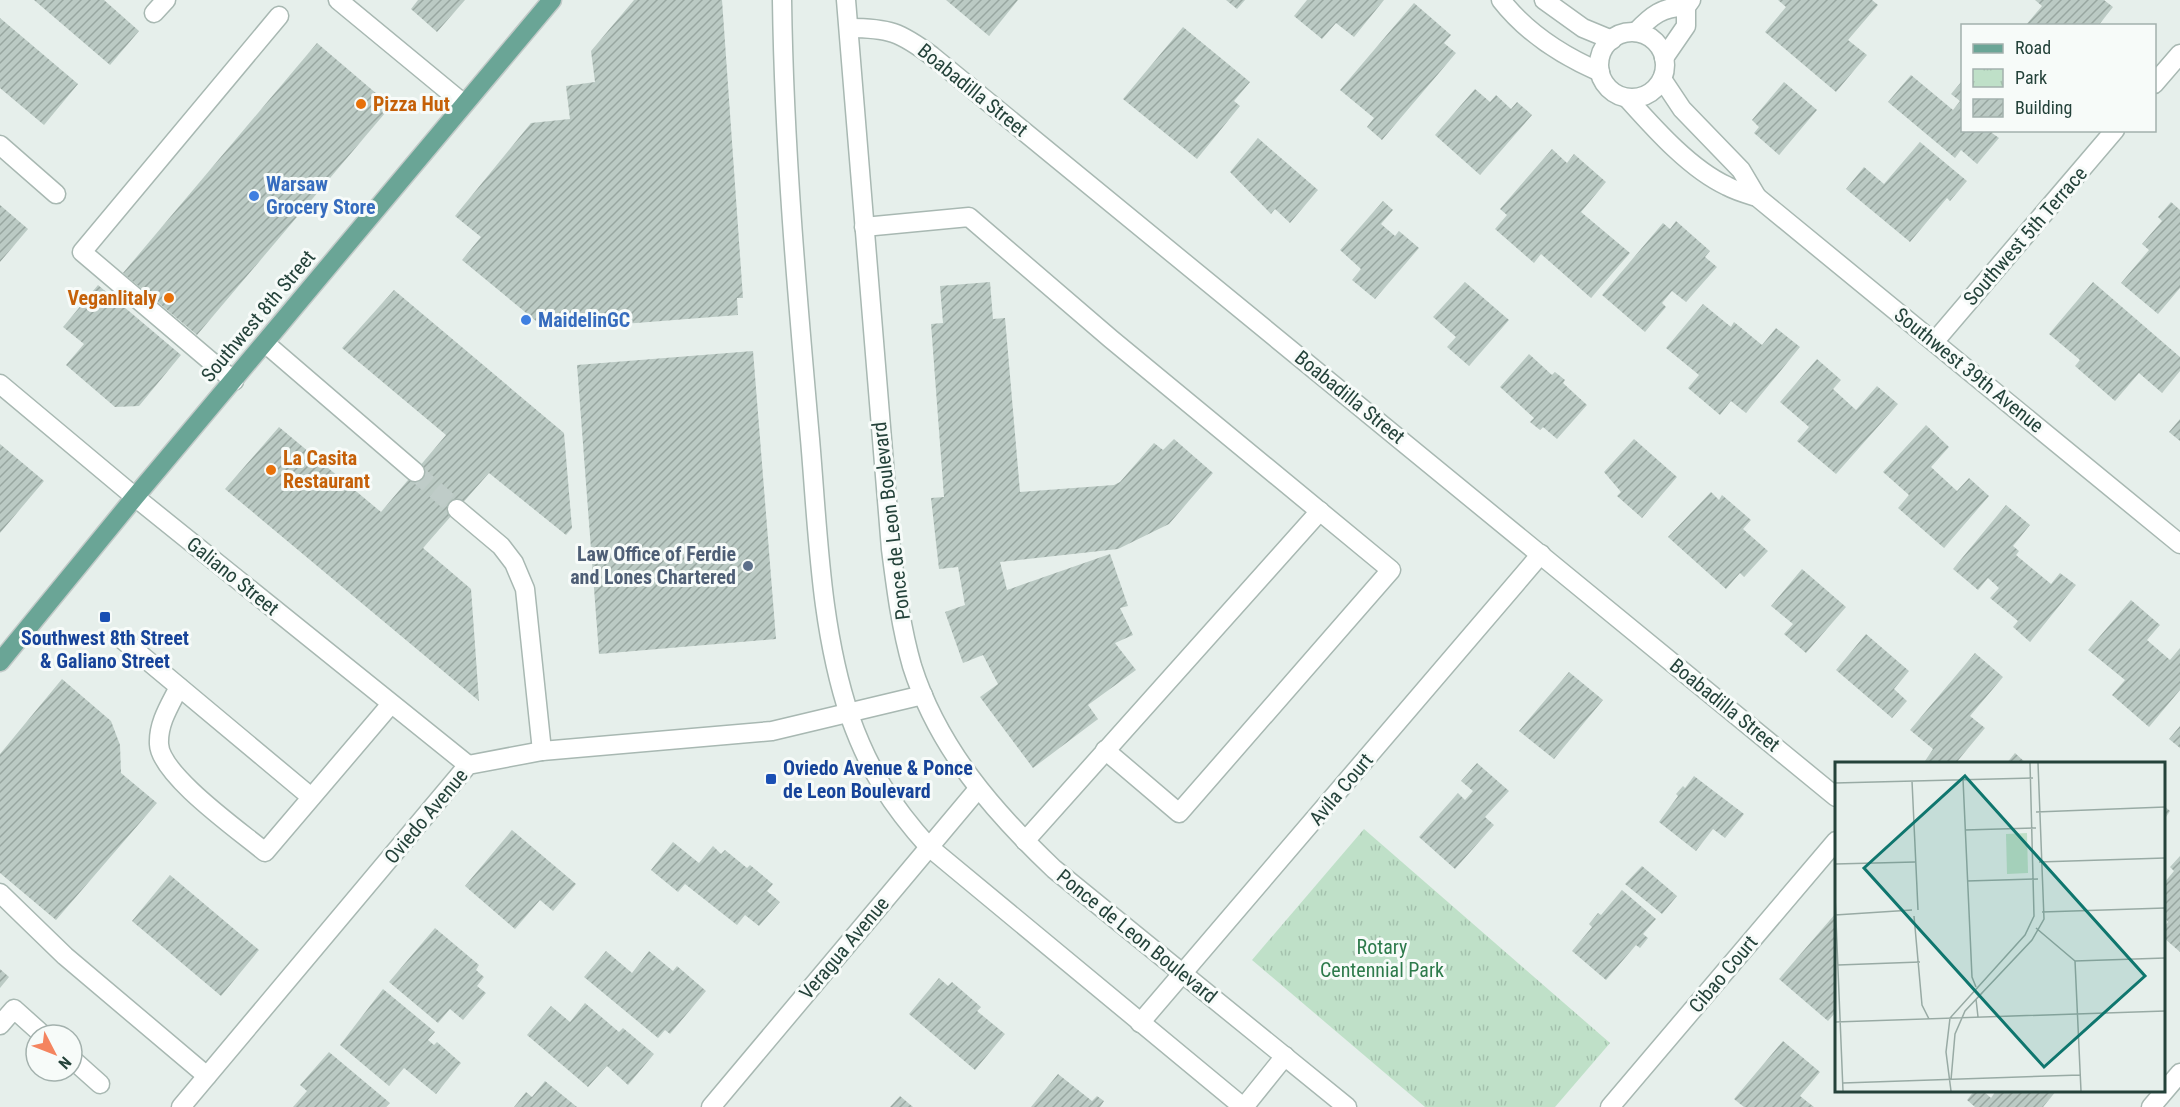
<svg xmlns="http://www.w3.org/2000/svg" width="2180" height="1107" viewBox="0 0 2180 1107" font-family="'Roboto Condensed',sans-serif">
<defs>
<pattern id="park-tufts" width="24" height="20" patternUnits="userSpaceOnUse" patternTransform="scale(1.5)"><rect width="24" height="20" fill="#bfe0c8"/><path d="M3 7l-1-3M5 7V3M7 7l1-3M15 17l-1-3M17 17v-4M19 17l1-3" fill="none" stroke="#a4c1ad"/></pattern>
<pattern id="building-hatch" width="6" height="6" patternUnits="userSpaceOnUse" patternTransform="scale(1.5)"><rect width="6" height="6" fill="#bbcac4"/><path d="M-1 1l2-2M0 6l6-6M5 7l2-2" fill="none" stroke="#98a6a0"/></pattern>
</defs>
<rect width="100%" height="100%" fill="#e6efeb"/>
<polygon fill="url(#park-tufts)" points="1364,829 1610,1043 1555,1107 1425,1107 1252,960"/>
<g fill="url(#building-hatch)">
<polygon points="34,0 104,0 139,31 110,65"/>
<polygon points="418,0 465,0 437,32 411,9"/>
<polygon points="634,0 722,0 743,298 737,298 738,315 547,330 462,260 481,237 455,216 531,123 570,119 566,86 595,82 591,51"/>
<polygon points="946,0 1018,0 989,36"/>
<polygon points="1226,0 1245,0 1237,9"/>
<polygon points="1307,0 1384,0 1354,37 1336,23 1322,39 1294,16"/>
<polygon points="1778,0 1872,0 1878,5 1848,40 1867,55 1836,92 1765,32 1786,7"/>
<polygon points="2035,0 2104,0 2113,7 2098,26 2025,26 2042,6"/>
<polygon points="1414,3 1451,35 1444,43 1456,53 1382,140 1367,127 1374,118 1340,90"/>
<polygon points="0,18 78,84 44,125 0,88"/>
<polygon points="1183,27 1250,82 1234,101 1240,106 1197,159 1123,99"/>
<polygon points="317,43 391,106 197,335 123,273"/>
<polygon points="1911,75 1953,110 1960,101 1951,94 1962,81 1962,130 1994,130 1992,133 1999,138 1977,164 1961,150 1955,158 1888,102"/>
<polygon points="1784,82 1817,110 1779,155 1754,133 1759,127 1752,120"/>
<polygon points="1475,89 1490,102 1496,95 1511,109 1517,102 1532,115 1480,175 1435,135"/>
<polygon points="1258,138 1318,190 1290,223 1275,209 1271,214 1230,172"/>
<polygon points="1920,142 1967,181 1950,201 1947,198 1910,242 1846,189 1864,167 1884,184"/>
<polygon points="1552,149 1567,163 1574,154 1606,182 1581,212 1630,253 1591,298 1541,254 1534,263 1495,229 1507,215 1500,209"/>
<polygon points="1383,201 1393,210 1381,224 1395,236 1399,231 1419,248 1375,299 1352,280 1361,269 1340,250"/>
<polygon points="2171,202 2180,210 2180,288 2158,314 2121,283 2149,250 2142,244 2162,221 2158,217"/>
<polygon points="0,205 28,229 0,262"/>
<polygon points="1676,221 1710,251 1705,257 1717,267 1686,302 1672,291 1662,303 1666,307 1645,332 1602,295 1663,223 1670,229"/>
<polygon points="990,282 993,319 1005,318 1020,492 1114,485 1120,482 1154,443 1163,450 1174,439 1213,473 1169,524 1118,549 1000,562 1007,590 1110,554 1128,606 1120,608 1133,635 1115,643 1136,670 1088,705 1098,719 1033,768 980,697 998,684 983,655 963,663 945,612 965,605 958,567 939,569 931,498 944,497 931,324 943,323 940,286"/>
<polygon points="1465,282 1509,320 1469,366 1447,347 1456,337 1433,317"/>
<polygon points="2093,282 2180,357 2180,371 2162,393 2139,373 2115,401 2075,366 2080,360 2049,334"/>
<polygon points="98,285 181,355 139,406 115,407 66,365 84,344 63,327"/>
<polygon points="394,290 564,433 572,528 566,535 489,473 423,548 471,589 479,701 225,489 279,427 381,512 446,435 342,348"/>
<polygon points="1703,304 1731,327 1734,322 1762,345 1776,328 1800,347 1746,413 1731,401 1720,415 1688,388 1699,375 1666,348"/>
<polygon points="753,351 776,639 599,654 577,365"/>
<polygon points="1529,354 1552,375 1555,372 1565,380 1563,383 1587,405 1557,439 1543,427 1540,430 1530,422 1534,418 1500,387"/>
<polygon points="1817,359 1841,380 1833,389 1856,410 1877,386 1898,404 1836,474 1797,441 1809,427 1780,402"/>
<polygon points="2180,419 2180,441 2169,432"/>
<polygon points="1926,425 1949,447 1931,467 1957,491 1969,478 1989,496 1944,548 1898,508 1909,495 1883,472"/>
<polygon points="1634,439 1677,477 1642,518 1617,496 1621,492 1604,472"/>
<polygon points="0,444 44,481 0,533"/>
<polygon points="1711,492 1719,500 1722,495 1751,520 1743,529 1768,551 1744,577 1740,573 1726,589 1668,537"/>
<polygon points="2006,505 2030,525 2013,546 2019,551 2016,555 2051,584 2060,573 2076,585 2030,642 2013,627 2018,621 1990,598 1999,588 1988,578 1978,590 1953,569"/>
<polygon points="1802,569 1846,607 1806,653 1784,634 1793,624 1771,606"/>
<polygon points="2131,600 2160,625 2147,640 2170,660 2180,648 2180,690 2149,727 2112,695 2125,680 2088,650"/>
<polygon points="1866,634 1909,671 1894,689 1907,701 1892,718 1836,670"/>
<polygon points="1975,653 2003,677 1970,716 1985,728 1955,764 1923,764 1933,749 1910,730"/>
<polygon points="1569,672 1603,700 1554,759 1519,731"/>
<polygon points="62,679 111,721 120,745 121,773 157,803 56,920 0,873 0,754"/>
<polygon points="2180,726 2180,748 2169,739"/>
<polygon points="2015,753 2027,764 2006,764"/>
<polygon points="1477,763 1509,791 1485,817 1494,825 1455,869 1419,837 1458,793 1465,800 1473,791 1461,781"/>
<polygon points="1694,776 1744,814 1725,838 1713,829 1696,851 1659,822 1678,796 1676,794 1683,786 1685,788"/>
<polygon points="2164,806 2170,811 2164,820"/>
<polygon points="512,830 576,884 553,911 540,900 515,929 465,886"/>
<polygon points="673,842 699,863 713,846 721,854 725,850 747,868 750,865 773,884 767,891 780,902 759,926 745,915 737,925 685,884 678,892 651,870"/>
<polygon points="2180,856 2180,952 2164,938 2164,927 2168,922 2164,917 2164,883 2174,871 2170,867"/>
<polygon points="1642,866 1677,896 1662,914 1625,884"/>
<polygon points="170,875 259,950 221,996 132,921"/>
<polygon points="1622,890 1656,919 1643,934 1648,938 1640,948 1636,945 1606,980 1572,951 1592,927 1589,924 1598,913 1601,915"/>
<polygon points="1836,913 1836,1012 1828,1021 1779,979"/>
<polygon points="435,928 479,965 476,970 484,977 477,986 486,993 463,1020 450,1009 438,1023 389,982"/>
<polygon points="606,951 632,973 649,951 673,971 677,966 706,991 670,1034 665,1030 658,1038 584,977"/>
<polygon points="0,969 9,977 0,988"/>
<polygon points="939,978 948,986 952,982 981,1007 977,1011 1005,1034 975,1070 909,1014"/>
<polygon points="383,989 435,1032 428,1040 434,1045 437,1042 461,1063 436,1094 404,1068 389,1086 340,1045"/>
<polygon points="585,1003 619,1032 623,1028 654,1054 628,1085 607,1066 588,1087 527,1035 551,1006 570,1022"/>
<polygon points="1783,1041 1820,1072 1800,1096 1814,1107 1744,1107 1734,1099"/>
<polygon points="329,1052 390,1103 386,1107 293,1107 307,1091 300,1085"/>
<polygon points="1058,1074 1092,1101 1097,1096 1104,1101 1100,1107 1031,1107"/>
<polygon points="545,1081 577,1107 514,1107 526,1092 532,1097"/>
<polygon points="1975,1090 1982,1090 1991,1098 1997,1090 2057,1090 2043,1107 1975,1107 1967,1100"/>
<polygon points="900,1096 913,1107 890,1107"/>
</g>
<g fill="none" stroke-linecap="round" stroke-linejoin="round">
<polyline stroke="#bfccc8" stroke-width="18" stroke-dasharray="18 9" stroke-linecap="butt" points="415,472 457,509"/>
<g stroke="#a8b8b2" stroke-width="21">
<g id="minor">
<polyline points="338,0 464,104"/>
<path d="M782,0C784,147 797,293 810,439C818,531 820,628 850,717C869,770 891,805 929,847L1243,1107"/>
<path d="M846,0L891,549C896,588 901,628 912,666C938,748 993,811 1054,869L1347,1107"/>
<path d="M1501,0C1526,32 1563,56 1600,72"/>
<polyline points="1544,0 1583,28 1612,40"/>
<polyline points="154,13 166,0"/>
<path d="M849,28C889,28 900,32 932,56L1836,797"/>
<path d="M1636,32C1651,16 1663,6 1686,7"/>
<circle cx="1632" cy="65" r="33"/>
<polyline points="1664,58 1686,26 1686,7 1691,0"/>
<polyline points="1662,79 1682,109 1741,170 1757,197"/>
<polyline points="2154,84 2180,54"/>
<path d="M1627,98C1654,128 1690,169 1727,186C1736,191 1747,194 1757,197L2180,544"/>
<polyline points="0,145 56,194"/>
<polyline points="864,227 969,217 1111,339 1391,570 1179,813 1105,750"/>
<polyline points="1935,341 2115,130"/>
<polyline points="265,343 415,472"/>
<polyline points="234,381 82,252 279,16"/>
<polyline points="0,384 135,497 468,765"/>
<polyline points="457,509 501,546 514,563 525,589 542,751"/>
<polyline points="123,640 311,797"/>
<path d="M179,687C170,705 158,723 159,744C160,775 240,831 265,852L391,704"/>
<polyline points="1025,841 1320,511"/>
<polyline points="0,893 65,956 207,1076"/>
<polyline points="1140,1023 1541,554"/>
<polyline points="0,1025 14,1009 43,1035"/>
<polyline points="72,1059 100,1084"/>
<polyline points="181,1107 468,765 542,751 772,731 923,695"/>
<polyline points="711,1107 978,789"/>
<polyline points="1244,1107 1285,1056"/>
<polyline points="1610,1107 1836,841"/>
<polyline points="2151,1107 2180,1073"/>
</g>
</g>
<g stroke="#c2cac8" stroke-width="21">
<polyline id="major" points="0,662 135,497 552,0"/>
</g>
<use href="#minor" stroke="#fff" stroke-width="18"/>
<use href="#major" stroke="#6aa596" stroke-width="18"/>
</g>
<g fill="#e8710a" stroke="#f7fbf9" stroke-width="2">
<circle cx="361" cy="104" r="6"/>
<circle cx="169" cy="298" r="6"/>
<circle cx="271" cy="470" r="6"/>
</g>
<g fill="#3f7fe0" stroke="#f7fbf9" stroke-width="2">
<circle cx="254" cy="196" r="6"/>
<circle cx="526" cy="320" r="6"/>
</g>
<circle fill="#5c6f8a" stroke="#f7fbf9" stroke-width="2" cx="748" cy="566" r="6"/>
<g fill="#1a4fb4" stroke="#f7fbf9" stroke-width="2">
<rect x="99" y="611" width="12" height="12" rx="3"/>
<rect x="765" y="773" width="12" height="12" rx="3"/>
</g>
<g text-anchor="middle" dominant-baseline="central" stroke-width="6" stroke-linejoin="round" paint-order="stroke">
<g font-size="20" fill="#24423a" stroke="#f7fbf9">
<text transform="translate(973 90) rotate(39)">Boabadilla Street</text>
<text transform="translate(2025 236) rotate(-49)">Southwest 5th Terrace</text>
<text transform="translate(258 316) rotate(-50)">Southwest 8th Street</text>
<text transform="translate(1969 370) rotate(39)">Southwest 39th Avenue</text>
<text transform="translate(1350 397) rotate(39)">Boabadilla Street</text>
<text transform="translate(891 521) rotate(-97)">Ponce de Leon Boulevard</text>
<text transform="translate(233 576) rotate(39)">Galiano Street</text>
<text transform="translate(1725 705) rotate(39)">Boabadilla Street</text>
<text transform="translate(1341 789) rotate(-50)">Avila Court</text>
<text transform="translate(426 816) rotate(-50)">Oviedo Avenue</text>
<text transform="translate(1137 936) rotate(39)">Ponce de Leon Boulevard</text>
<text transform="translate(844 948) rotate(-50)">Veragua Avenue</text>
<text transform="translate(1723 974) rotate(-50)">Cibao Court</text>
</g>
<g font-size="20" font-weight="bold" fill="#c56008" stroke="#f7fbf9" text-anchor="start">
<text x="373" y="104">Pizza Hut</text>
<text x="157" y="298" text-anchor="end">Veganlitaly</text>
<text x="283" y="458">La Casita<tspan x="283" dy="23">Restaurant</tspan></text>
</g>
<g font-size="20" font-weight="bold" fill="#366cbe" stroke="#f7fbf9" text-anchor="start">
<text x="266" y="184">Warsaw<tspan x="266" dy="23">Grocery Store</tspan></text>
<text x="538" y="320">MaidelinGC</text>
</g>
<g font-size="20" font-weight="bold" fill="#4e5e75" stroke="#f7fbf9" text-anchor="end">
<text x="736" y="554">Law Office of Ferdie<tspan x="736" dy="23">and Lones Chartered</tspan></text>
</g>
<g font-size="20" font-weight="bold" fill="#164399" stroke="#f7fbf9">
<text x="105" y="638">Southwest 8th Street<tspan x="105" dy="23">&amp; Galiano Street</tspan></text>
<text x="783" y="768" text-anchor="start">Oviedo Avenue &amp; Ponce<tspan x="783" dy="23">de Leon Boulevard</tspan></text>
</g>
<g font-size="20" fill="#2d7a4b" stroke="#f7fbf9">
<text x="1382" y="947">Rotary<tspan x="1382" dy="23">Centennial Park</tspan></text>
</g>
</g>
<g transform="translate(1835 762)">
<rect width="330" height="330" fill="#e6efeb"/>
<path d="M192,71L193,111L172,112L171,72Z" fill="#bfe0c8"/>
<path fill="none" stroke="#98aaa4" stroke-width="1.5" d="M128,17L137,215L141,225M77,19L83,148M0,21L198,16M201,50L330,45M130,68L201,66M204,100L330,96M0,102L80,100M132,119L203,117M0,134L8,329M207,150L330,146M0,153L77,148M79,154L87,243L94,257M201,166L240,199L330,196M240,199L246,329M3,203L85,200M141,237L143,255M0,260L330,249M116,318L120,272L130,249L197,178L209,157L203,1M8,321L245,313M116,329L111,290L115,256L190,173L199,154L195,1"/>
<path fill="#0f766e" fill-opacity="0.15" stroke="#0f766e" stroke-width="3" d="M130,14L310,214L209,305L29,106Z"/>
<rect width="330" height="330" fill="none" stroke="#24423a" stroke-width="3"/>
</g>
<rect x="1961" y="24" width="195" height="108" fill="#f7fbf9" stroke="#a3b1ad" stroke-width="1.5"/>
<rect x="1973" y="44" width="30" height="9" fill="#6aa596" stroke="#a3b1ad" stroke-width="1.5"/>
<text x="2015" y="54" font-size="18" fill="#24423a">Road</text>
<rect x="1973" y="69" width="30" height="18" fill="url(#park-tufts)" stroke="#a3b1ad" stroke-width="1.5"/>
<text x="2015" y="84" font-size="18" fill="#24423a">Park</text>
<rect x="1973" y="99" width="30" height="18" fill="url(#building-hatch)" stroke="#a3b1ad" stroke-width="1.5"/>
<text x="2015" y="114" font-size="18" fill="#24423a">Building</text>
<g transform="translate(54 1053) rotate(132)"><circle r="28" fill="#f7fbf9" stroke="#a3b1ad" stroke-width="1.5"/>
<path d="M0-4.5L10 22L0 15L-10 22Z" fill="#f4845f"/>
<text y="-9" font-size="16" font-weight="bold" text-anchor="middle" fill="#24423a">N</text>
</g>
</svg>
